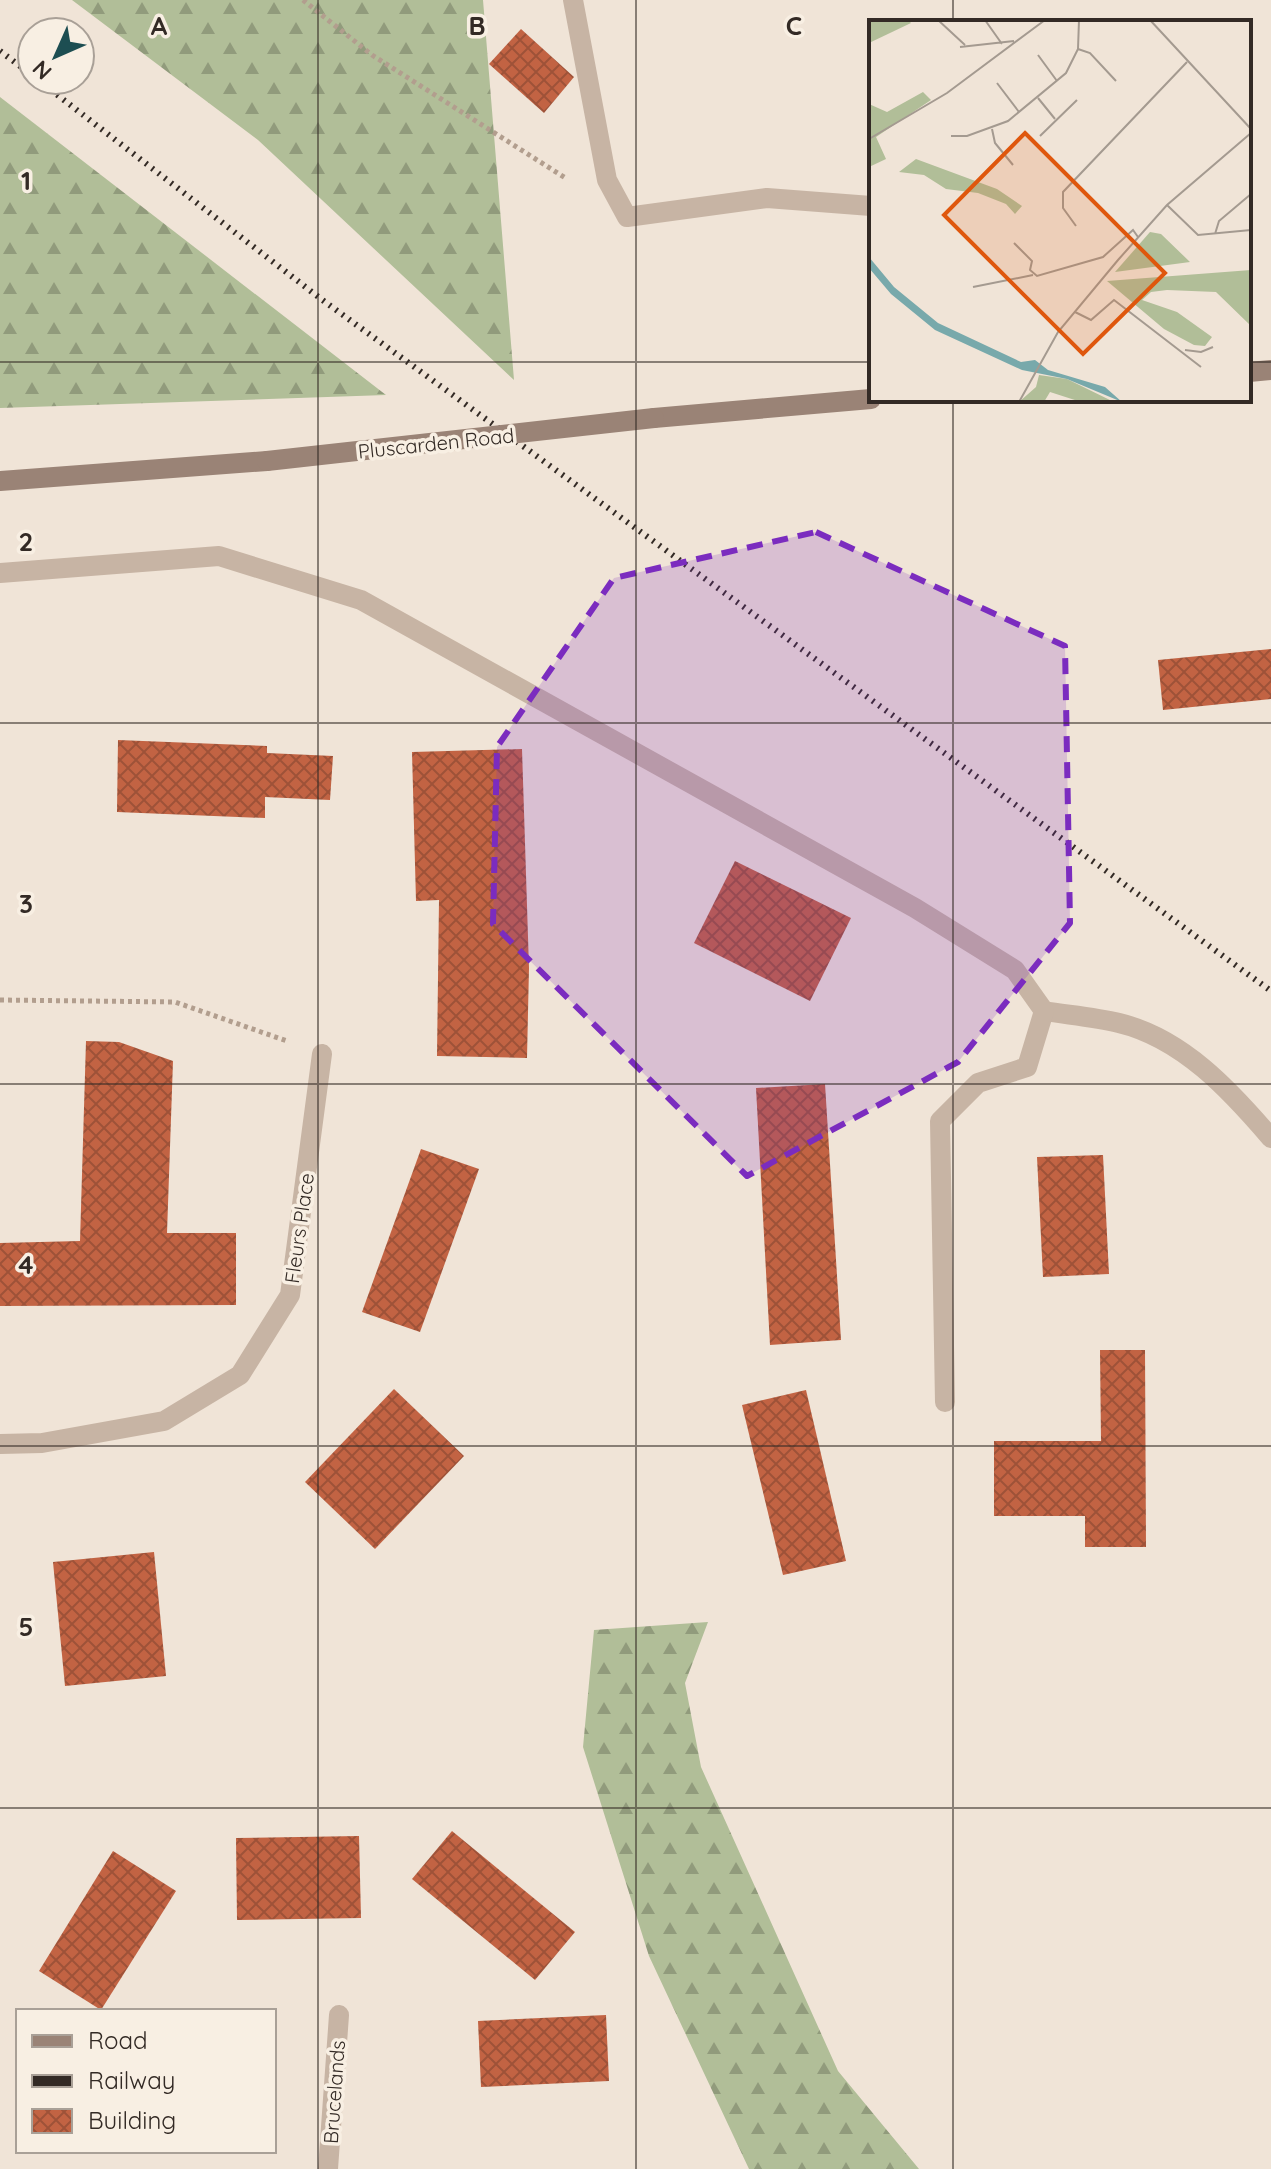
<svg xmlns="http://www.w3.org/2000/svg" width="1271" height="2169" viewBox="0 0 1271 2169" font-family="Quicksand,sans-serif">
<defs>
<pattern id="forest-firs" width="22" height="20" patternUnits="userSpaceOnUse" patternTransform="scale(2)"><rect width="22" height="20" fill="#b1be98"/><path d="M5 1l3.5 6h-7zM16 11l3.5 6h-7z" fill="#919b7c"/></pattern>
<pattern id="building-cross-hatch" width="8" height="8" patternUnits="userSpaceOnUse" patternTransform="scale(2)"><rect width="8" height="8" fill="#c26343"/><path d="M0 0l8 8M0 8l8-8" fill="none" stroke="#9e5238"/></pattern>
</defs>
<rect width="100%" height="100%" fill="#f0e4d7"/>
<g fill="url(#forest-firs)">
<polygon points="72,0 483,0 514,380 258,140"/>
<polygon points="0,97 386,395 0,408"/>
<polygon points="708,1622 685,1683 701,1767 838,2071 919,2169 749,2169 649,1956 583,1747 594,1630"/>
</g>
<g fill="url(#building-cross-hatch)">
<polygon points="521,29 574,77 544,113 489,64"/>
<polygon points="1271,649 1271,699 1163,710 1158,660"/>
<polygon points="118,740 267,746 267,753 333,756 330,800 265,797 265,818 117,812"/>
<polygon points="522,749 529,968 527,1058 437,1056 439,900 416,901 412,752"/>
<polygon points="735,861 851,918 810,1001 694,943"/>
<polygon points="86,1041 119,1042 173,1061 167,1233 236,1233 236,1305 0,1306 0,1243 80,1241"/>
<polygon points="825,1084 841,1340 770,1345 756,1088"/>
<polygon points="421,1149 479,1169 420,1332 362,1312"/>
<polygon points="1103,1155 1109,1274 1043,1277 1037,1157"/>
<polygon points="1100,1350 1145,1350 1146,1547 1085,1547 1085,1516 994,1516 994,1441 1101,1441"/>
<polygon points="394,1389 464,1456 375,1549 305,1482"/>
<polygon points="806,1390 846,1561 783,1575 742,1405"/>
<polygon points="154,1552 166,1676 65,1686 53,1562"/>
<polygon points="452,1831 575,1932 535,1980 412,1879"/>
<polygon points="359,1836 361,1918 237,1920 236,1838"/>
<polygon points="113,1851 176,1891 101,2010 39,1971"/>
<polygon points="606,2015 609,2081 481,2087 478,2021"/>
</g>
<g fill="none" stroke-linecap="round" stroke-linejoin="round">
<g stroke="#b29e8e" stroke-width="5" stroke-dasharray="4 4" stroke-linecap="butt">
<polyline points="303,0 372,55 567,179"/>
<polyline points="0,1000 175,1002 287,1041"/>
</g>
<path stroke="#c7b4a4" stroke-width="20" d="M1044,1011C1069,1015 1095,1017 1119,1023C1182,1038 1230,1090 1271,1138"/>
<g stroke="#c7b4a4" stroke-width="20">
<polyline points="573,0 607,180 627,217 767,198 871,206"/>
<polyline points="0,573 219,556 361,600 915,908 1015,970 1044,1011 1027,1067 978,1083 940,1121 945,1402"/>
<polyline points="0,1444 42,1443 164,1421 240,1375 290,1295 322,1054"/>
<polyline points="328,2169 339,2015"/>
</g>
<g stroke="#9a8376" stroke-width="20">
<polyline points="1249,372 1271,370"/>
<polyline points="654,418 871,399"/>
<polyline points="0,481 267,461"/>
</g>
<g stroke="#332a25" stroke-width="6" stroke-dasharray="2 6" stroke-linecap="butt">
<polyline points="0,51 32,75"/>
<polyline points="38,80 321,299 1271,991"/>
</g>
<polyline stroke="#9a8376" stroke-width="20" points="267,461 654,418"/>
</g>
<path fill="#7b2cbf" fill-opacity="0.2" stroke="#7b2cbf" stroke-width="6" stroke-dasharray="16 10" stroke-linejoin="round" d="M816,532L1065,646L1070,923L958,1062L747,1176L493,924L497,747L614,578Z"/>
<path fill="none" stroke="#332a25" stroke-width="2" stroke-opacity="0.55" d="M318,0V2169M636,0V2169M953,0V22M0,362H871M1249,362H1271M953,400V2169M0,723H1271M0,1084H1271M0,1446H1271M0,1808H1271"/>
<g text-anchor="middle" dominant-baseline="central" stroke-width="7" stroke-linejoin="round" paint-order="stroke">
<g font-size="20" fill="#332a25" stroke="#f8efe3">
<text transform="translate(436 443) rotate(-6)">Pluscarden Road</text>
<text transform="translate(299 1228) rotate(-82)">Fleurs Place</text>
<text transform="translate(334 2092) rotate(-86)">Brucelands</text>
</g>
</g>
<g transform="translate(869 20)">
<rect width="382" height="382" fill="#f0e4d7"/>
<path d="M0,0H39L42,3L0,23Z" fill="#b1be98"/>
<path d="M54,72L62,80L7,117L17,139L0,147V84L18,92ZM47,139L128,169L153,186L146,194L137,184L109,173L77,169L55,155L30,152ZM281,212L292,214L321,242L246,252ZM382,250V306L347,272L298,270L282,272L273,280L308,292L343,317L336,326L325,325L295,309L238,261ZM170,355L198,359L245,382H212L181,372L175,382H150L167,367Z" fill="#b1be98"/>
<path d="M0,237L25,267L69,303L152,342L166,340L179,350L236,367L253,382L198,359L153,350L66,310L22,274L0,248Z" fill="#78a9ab"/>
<path fill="none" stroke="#a49a90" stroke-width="2" d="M69,0L96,25M116,0L133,24M281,0L382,109M91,27L145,21M209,29L221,33L247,61M169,35L188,61M128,63L150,92M169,78L186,99M123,109L126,123L144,145M82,116H98L139,101L197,53L209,29L210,0M171,116L208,80M0,119L78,73L176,0M298,185L329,215L382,210M207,206L194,188V172L318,42M346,214L350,201L382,174M145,223L163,241L161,250L168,256L234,237L264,210L269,217M104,267L164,255M206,292L222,300L245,280L332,347M316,330L332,332L344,327M150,382L189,312L249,240L298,185L382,113"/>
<path fill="#df570d" fill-opacity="0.15" stroke="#df570d" stroke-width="4" d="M156,113L296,253L214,334L75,195Z"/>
<rect width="382" height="382" fill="none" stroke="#332a25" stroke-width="4"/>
</g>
<g font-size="26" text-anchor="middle" font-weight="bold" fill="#332a25" stroke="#f8efe3" stroke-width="7" stroke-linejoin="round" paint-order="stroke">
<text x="159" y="35">A</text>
<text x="477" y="35">B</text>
<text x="794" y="35">C</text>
<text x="26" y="190">1</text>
<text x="26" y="551">2</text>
<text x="26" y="913">3</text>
<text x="26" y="1274">4</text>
<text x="26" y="1636">5</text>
</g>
<rect x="16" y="2009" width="260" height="144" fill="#f8efe3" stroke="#a9a097" stroke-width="2"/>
<rect x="32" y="2035" width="40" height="12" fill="#9a8376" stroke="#a9a097" stroke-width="2"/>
<text x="88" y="2049" font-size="24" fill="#332a25">Road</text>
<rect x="32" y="2075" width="40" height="12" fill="#332a25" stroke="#a9a097" stroke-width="2"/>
<text x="88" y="2089" font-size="24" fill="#332a25">Railway</text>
<rect x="32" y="2109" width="40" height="24" fill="url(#building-cross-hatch)" stroke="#a9a097" stroke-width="2"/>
<text x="88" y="2129" font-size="24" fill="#332a25">Building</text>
<g transform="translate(56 56) rotate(225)"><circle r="38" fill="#f8efe3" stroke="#a9a097" stroke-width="2"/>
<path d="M0-6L14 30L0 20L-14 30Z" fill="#1d4e52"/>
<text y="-12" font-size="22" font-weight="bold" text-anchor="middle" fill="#332a25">N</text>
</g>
</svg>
